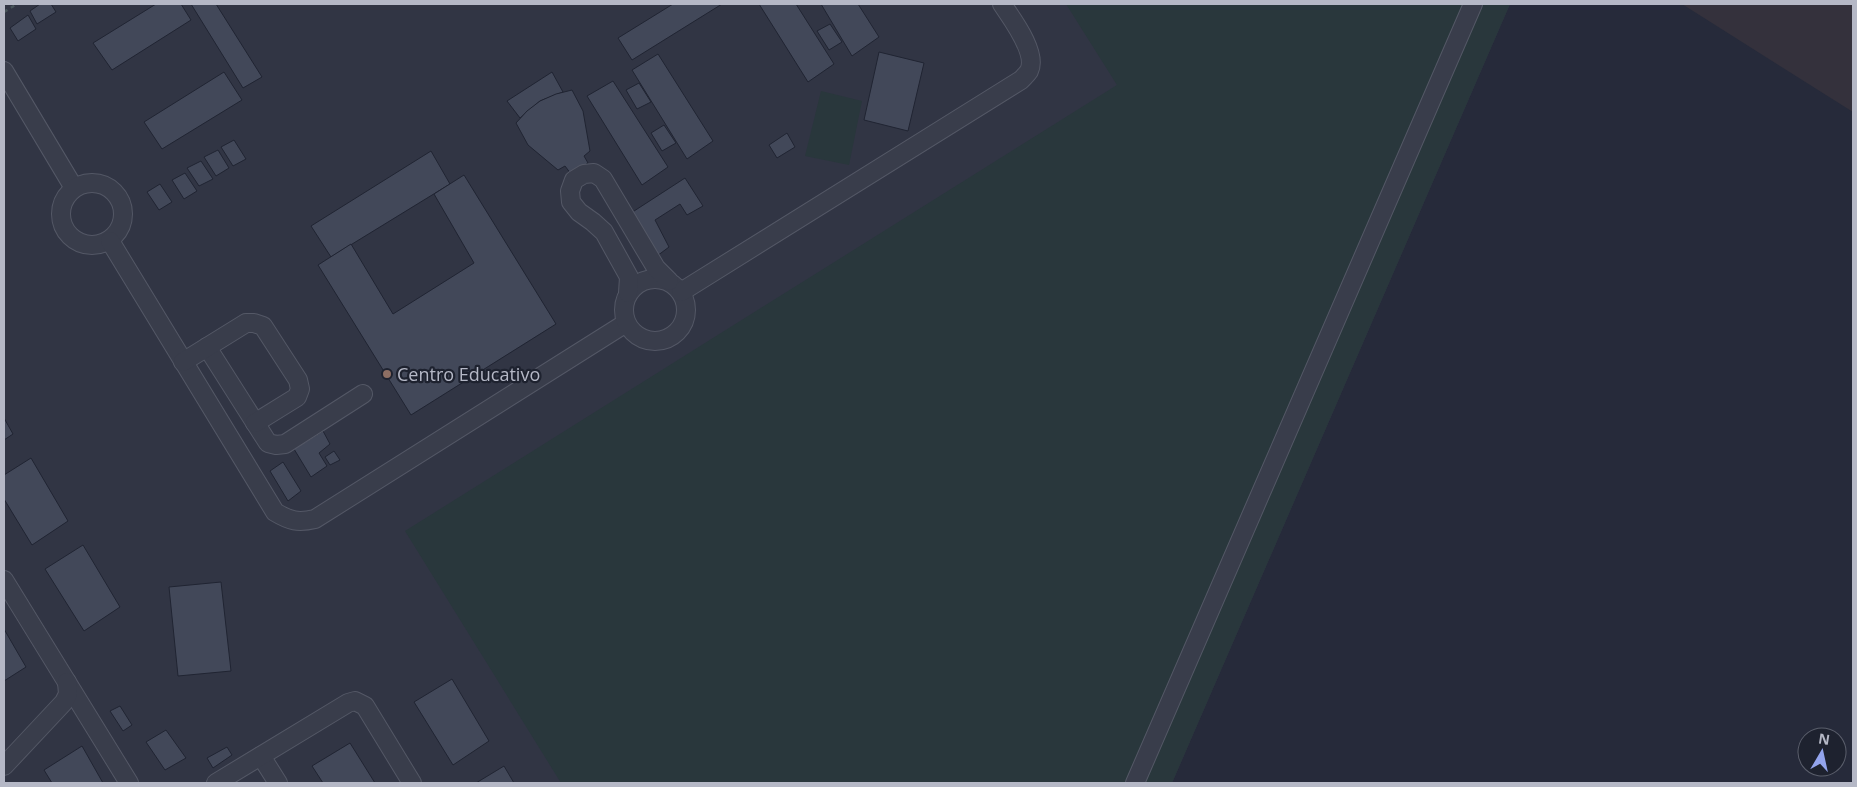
<svg xmlns="http://www.w3.org/2000/svg" width="1857" height="787" viewBox="0 0 1857 787" font-family="'Open Sans',sans-serif">
<rect width="100%" height="100%" fill="#262a3a"/>
<polygon fill="#34313c" points="1682,4 1853,4 1853,112"/>
<polygon fill="#313544" points="4,4 1510,4 1172,783 4,783"/>
<g fill="#29373c">
<polygon points="1066,4 1510,4 1172,783 561,783 405,531 1117,85"/>
<polygon points="821,91 862,101 849,165 805,156"/>
</g>
<g fill="#424859" stroke="#202432">
<polygon points="40,4 51,4 56,12 37,24 30,11"/>
<polygon points="156,4 181,4 191,20 112,70 93,43"/>
<polygon points="191,4 216,4 262,77 243,88"/>
<polygon points="673,4 722,4 632,60 618,38"/>
<polygon points="759,4 796,4 834,64 808,82"/>
<polygon points="821,4 858,4 879,37 852,56"/>
<polygon points="28,15 36,29 18,41 10,28"/>
<polygon points="830,24 842,42 829,50 817,31"/>
<polygon points="879,52 924,63 908,131 864,120"/>
<polygon points="658,54 713,141 687,159 632,70"/>
<polygon points="224,72 242,100 162,149 144,122"/>
<polygon points="552,72 563,92 540,101 520,118 507,101"/>
<polygon points="613,81 668,167 642,185 587,96"/>
<polygon points="639,83 651,102 637,109 626,90"/>
<polygon points="572,90 583,111 590,151 584,156 588,163 571,174 565,166 558,170 528,145 516,123 527,111 540,101 556,94"/>
<polygon points="664,125 676,143 662,151 651,133"/>
<polygon points="787,133 795,147 777,158 769,145"/>
<polygon points="234,140 246,159 233,166 221,147"/>
<polygon points="218,150 229,168 216,176 204,157"/>
<polygon points="431,151 450,184 331,257 311,226"/>
<polygon points="201,161 213,179 199,186 187,168"/>
<polygon points="185,173 197,191 184,199 172,180"/>
<polygon points="464,175 556,324 411,415 318,265 351,244 393,314 474,263 434,194"/>
<polygon points="685,178 703,206 687,215 680,204 655,220 669,247 657,256 631,213"/>
<polygon points="160,184 172,202 159,210 147,192"/>
<polygon points="4,418 13,434 4,440"/>
<polygon points="323,431 330,444 319,453 327,466 311,477 294,449"/>
<polygon points="334,451 340,460 330,465 325,457"/>
<polygon points="31,458 68,521 32,545 4,499 4,475"/>
<polygon points="283,462 301,491 288,501 270,471"/>
<polygon points="83,545 120,607 84,631 45,569"/>
<polygon points="221,582 231,671 178,676 169,587"/>
<polygon points="4,629 26,667 4,681"/>
<polygon points="452,679 489,741 453,765 414,702"/>
<polygon points="120,706 132,725 123,731 110,711"/>
<polygon points="166,730 186,758 165,770 146,742"/>
<polygon points="350,743 375,783 323,783 312,766"/>
<polygon points="82,746 103,783 52,783 44,770"/>
<polygon points="227,747 232,755 213,768 207,758"/>
<polygon points="504,766 514,783 476,783"/>
</g>
<g fill="none" stroke-linecap="round" stroke-linejoin="round">
<g stroke="#545866" stroke-width="20">
<g id="minor">
<polyline points="4,71 74,188"/>
<circle cx="92" cy="214" r="31"/>
<path d="M110,241L275,512C290,521 298,523 315,519L626,323"/>
<circle cx="655" cy="310" r="31"/>
<path d="M681,292L1021,80C1024,77 1027,74 1029,71C1038,53 1012,19 1002,4"/>
<polyline points="628,293 629,277 604,232 593,222 579,212 571,202 570,191 574,180 584,174 594,173 603,179 656,268 669,281"/>
<polyline points="207,347 268,443 276,445 285,444 363,394"/>
<polyline points="183,362 246,323 254,323 263,326 298,380 300,389 297,397 255,423"/>
<polyline points="4,580 129,783"/>
<polyline points="261,756 278,783"/>
<polyline points="4,766 64,702 68,694 67,682"/>
<polyline points="216,783 348,703 355,701 365,706 412,783"/>
<polyline points="1135,783 1473,4"/>
</g>
</g>
<polyline stroke="#47545a" stroke-width="2.5" stroke-dasharray="4 4" stroke-linecap="butt" points="4,12 17,4"/>
<use href="#minor" stroke="#393d4b" stroke-width="18"/>
</g>
<circle fill="#8d6e63" stroke="#1e222f" stroke-width="2" cx="387" cy="374" r="5"/>
<g text-anchor="middle" dominant-baseline="central" stroke-width="4.5" stroke-linejoin="round" paint-order="stroke">
<g font-size="18" fill="#b5b8c6" stroke="#1e222f" text-anchor="start">
<text x="397" y="374">Centro Educativo</text>
</g>
</g>
<rect width="1857" height="787" fill="none" stroke="#b5b8c6" stroke-width="10"/>
<g transform="translate(1822 752) rotate(9)"><circle r="24" fill="#1e222f" stroke="#5a5e6b"/>
<path d="M0-4L9 19L0 12L-9 19Z" fill="#93a4ed"/>
<text y="-8" font-size="14" font-weight="bold" text-anchor="middle" fill="#b5b8c6">N</text>
</g>
</svg>
